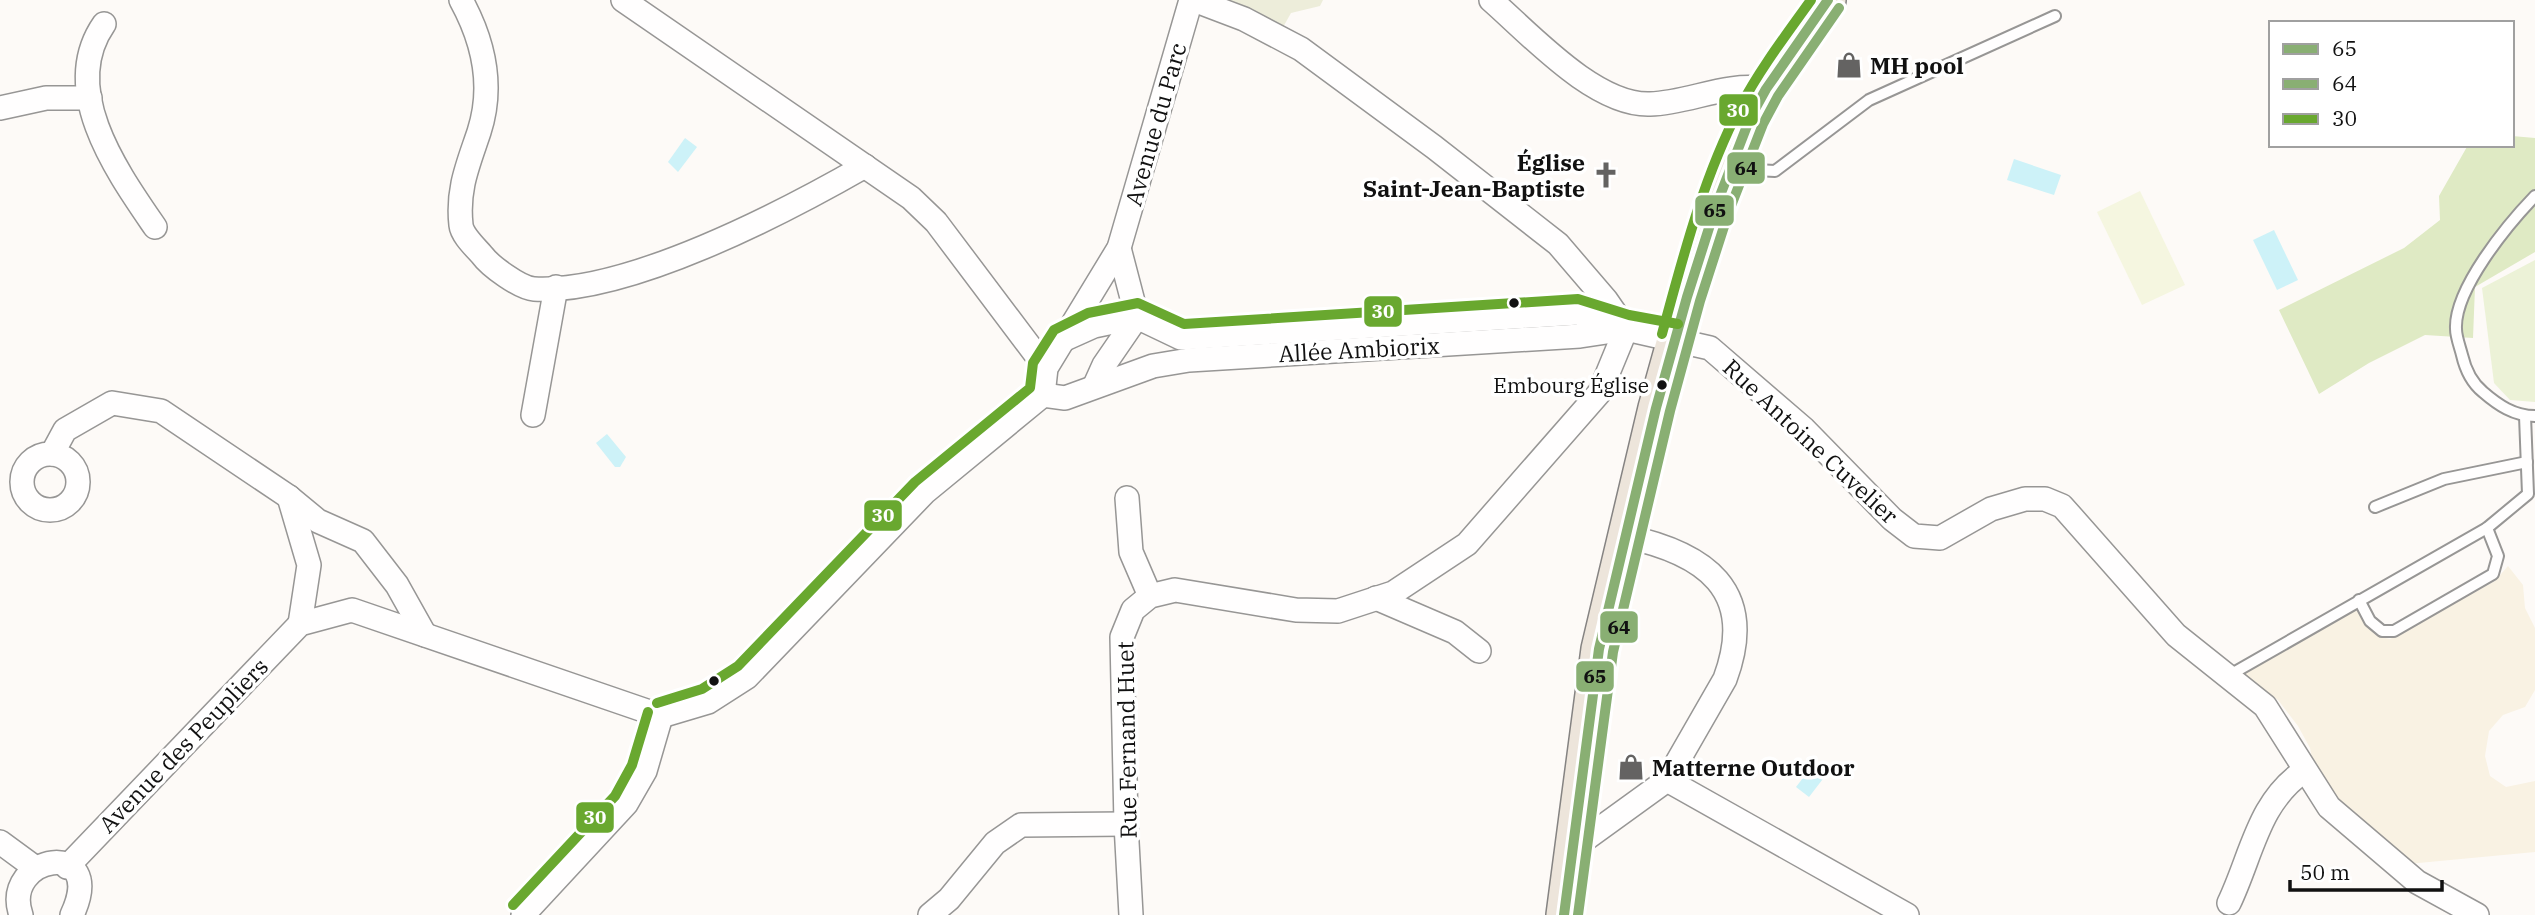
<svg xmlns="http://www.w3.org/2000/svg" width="2535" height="915" viewBox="0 0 2535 915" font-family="'IBM Plex Serif',serif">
<rect width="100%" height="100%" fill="#fdfaf7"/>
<polygon fill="#f9f2e3" points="2508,566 2523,585 2525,608 2535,628 2535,690 2525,707 2503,715 2489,731 2485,756 2490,776 2506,787 2535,781 2535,852 2408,864 2324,785 2314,768 2310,748 2298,726 2278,700 2243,674 2358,607 2364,623 2377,636 2390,639 2495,581"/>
<polygon fill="#ecf2d7" points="2535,260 2535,402 2510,400 2494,383 2482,288"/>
<polygon fill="#dfeac4" points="2512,136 2535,138 2535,252 2475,287 2473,338 2425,335 2369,363 2319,394 2279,310 2404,248 2440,220 2439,196 2468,145 2512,145"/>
<polygon fill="#ededda" points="1225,0 1323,0 1320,6 1291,13 1282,29"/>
<polygon fill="#f5f6e0" points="2140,191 2185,285 2142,305 2097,212"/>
<g fill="#cdf2f8">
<polygon points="685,138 697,147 678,172 668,162"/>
<polygon points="2014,159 2061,175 2054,195 2007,180"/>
<polygon points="2274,230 2298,280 2277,290 2253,240"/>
<polygon points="607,434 626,457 620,467 615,467 596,443"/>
<polygon points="1816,761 1829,771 1809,797 1796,787"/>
</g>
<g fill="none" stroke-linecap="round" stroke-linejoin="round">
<g stroke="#979695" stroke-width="14">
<g id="service">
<polyline points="1736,169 1775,171 1869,100 2055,16"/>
<path d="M2535,196C2508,224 2454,289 2456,329C2456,337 2460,347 2462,355C2465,368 2472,383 2483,392C2498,405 2514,416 2535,416"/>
<polyline points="2375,507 2444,479 2527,462"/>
<polyline points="2359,600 2370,621 2382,631 2394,631 2493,574 2498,556 2487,528"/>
<polyline points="2228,676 2487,528 2528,494 2525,416"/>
</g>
</g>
<g stroke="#979695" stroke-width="26">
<g id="minor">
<path d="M461,0C484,42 494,86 479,132C468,165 457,189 461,225C462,235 475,247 482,255C490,266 520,288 534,289C628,294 783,213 865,166"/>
<polyline points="623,0 911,198 936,222 1046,368"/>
<polyline points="1194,0 1244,19 1301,49 1434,147 1558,244 1606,300 1626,329"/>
<path d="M1491,0C1530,34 1595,106 1650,104C1690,103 1725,82 1766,89"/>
<path d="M104,24C58,90 118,173 155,227"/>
<polyline points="0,108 46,98 90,98"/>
<polyline points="1065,339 1094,326 1137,317 1181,338 1578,313 1626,329 1710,348 1804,429 1892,519 1914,536 1940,538 1991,509 2025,499 2045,499 2062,506 2176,635 2265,706 2329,807 2417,882 2477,915"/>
<polyline points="1095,385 1104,365 1137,317 1119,248"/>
<polyline points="1043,395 1065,398 1153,366 1189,360 1580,336 1620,330"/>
<polyline points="533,415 556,287"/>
<circle cx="50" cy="482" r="28"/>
<polyline points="52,454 65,430 112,403 161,411 289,497 318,521 363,541 397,585 425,635"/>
<polyline points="289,497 309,565 300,624"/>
<polyline points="1127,498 1131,552 1150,596"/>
<path d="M1624,536C1705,553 1758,590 1725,679L1667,780"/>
<polyline points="1376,598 1455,632 1479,651"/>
<polyline points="661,716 708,702 747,677 925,492 1043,395 1046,368 1119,248 1191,0"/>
<polyline points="0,842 30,864"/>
<polyline points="1573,848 1667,780 1907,915"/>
<polyline points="67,867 300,624 352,610 661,716"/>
<path d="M2229,903C2252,855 2258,802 2304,771"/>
<path d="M21,915C0,855 109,836 72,915"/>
<polyline points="523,915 626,804 645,771 661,716"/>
<polyline points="930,915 949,899 995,843 1021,825 1126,824"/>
<polyline points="1131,915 1126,824 1122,637 1133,610 1150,596 1175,590 1296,610 1338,611 1393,593 1467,544 1600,392 1626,329"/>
</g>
</g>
<g stroke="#858382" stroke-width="38">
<polyline id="primary" points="1564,915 1599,649 1656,408 1687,297 1716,206 1750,118 1766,89 1828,0"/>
</g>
<use href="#service" stroke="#fffefe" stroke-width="10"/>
<use href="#minor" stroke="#fffefe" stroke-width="23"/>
<use href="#primary" stroke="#ede5db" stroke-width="35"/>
<g stroke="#fff" stroke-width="16">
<polyline id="bus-1" points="1564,915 1599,649 1656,408 1687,297 1716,206 1750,118 1766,89 1828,0"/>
</g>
<g stroke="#fff" stroke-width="16">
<polyline id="bus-2" points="1578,915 1613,652 1670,411 1700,301 1729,211 1763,124 1778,96 1839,8"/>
</g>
<g stroke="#fff" stroke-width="16">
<g id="bus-3">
<path d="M1662,334C1683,257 1703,178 1740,107C1760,69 1786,35 1811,0"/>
<polyline points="657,703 702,689 738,666 915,482 1030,388 1033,363 1054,330 1088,313 1138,303 1184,324 1578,299 1629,315 1678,324"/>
<polyline points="513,905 615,796 632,765 648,712"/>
</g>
</g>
<use href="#bus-1" stroke="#89af73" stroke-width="10"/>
<use href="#bus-2" stroke="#89af73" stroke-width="10"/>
<use href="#bus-3" stroke="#69a82f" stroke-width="10"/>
</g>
<defs>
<g id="shop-bare" transform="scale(2.1)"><path d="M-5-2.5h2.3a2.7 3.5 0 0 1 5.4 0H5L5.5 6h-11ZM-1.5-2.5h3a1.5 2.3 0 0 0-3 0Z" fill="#646362" stroke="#fff" stroke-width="2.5" paint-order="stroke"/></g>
<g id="church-bare" transform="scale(2.1)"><path d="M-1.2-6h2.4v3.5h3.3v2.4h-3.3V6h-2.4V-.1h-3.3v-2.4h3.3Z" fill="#646362" stroke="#fff" stroke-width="2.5" paint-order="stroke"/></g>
</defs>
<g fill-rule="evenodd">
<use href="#shop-bare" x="1849" y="65"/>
<use href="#church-bare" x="1606" y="175"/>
<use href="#shop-bare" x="1631" y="767"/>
</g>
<g fill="#111" stroke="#fff" stroke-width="2.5">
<circle cx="1514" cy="303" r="6"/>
<circle cx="1662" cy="385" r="6"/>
<circle cx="714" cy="681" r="6"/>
</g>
<g text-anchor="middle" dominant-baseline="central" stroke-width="7" stroke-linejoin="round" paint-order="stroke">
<g font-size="21" fill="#111" stroke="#fff" text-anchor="end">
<text x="1649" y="385">Embourg Église</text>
</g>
<g font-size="23" font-weight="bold" fill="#111" stroke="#fff" text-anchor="start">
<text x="1870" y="65">MH pool</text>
<text x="1585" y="162" text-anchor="end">Église<tspan x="1585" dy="26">Saint-Jean-Baptiste</tspan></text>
<text x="1652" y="767">Matterne Outdoor</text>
</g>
<g font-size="23" fill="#111" stroke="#fff">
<text transform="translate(1155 124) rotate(-74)">Avenue du Parc</text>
<text transform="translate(1359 349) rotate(-3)">Allée Ambiorix</text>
<text transform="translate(1811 441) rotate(43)">Rue Antoine Cuvelier</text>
<text transform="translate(1126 740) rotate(-91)">Rue Fernand Huet</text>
<text transform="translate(183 745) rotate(-46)">Avenue des Peupliers</text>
</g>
</g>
<g stroke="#fff" stroke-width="2.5">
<rect x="1718" y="93" width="41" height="34" rx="7" fill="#69a82f"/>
<rect x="1726" y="151" width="40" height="34" rx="7" fill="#89af73"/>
<rect x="1694" y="194" width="41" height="33" rx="7" fill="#89af73"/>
<rect x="1363" y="295" width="40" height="33" rx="7" fill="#69a82f"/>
<rect x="863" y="499" width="40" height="33" rx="7" fill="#69a82f"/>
<rect x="1599" y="610" width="40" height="34" rx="7" fill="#89af73"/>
<rect x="1575" y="660" width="40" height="33" rx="7" fill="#89af73"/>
<rect x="575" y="801" width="40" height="33" rx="7" fill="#69a82f"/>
</g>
<g font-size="19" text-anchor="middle" font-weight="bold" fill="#fff">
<text x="1738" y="117">30</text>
<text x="1383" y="318">30</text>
<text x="883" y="522">30</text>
<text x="595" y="824">30</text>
</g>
<g font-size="19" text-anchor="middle" font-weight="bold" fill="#111">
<text x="1746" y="175">64</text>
<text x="1715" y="217">65</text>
<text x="1619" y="634">64</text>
<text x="1595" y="683">65</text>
</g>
<rect x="2269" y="21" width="245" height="126" fill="#ffffff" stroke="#a0a0a0" stroke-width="2"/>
<rect x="2283" y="44" width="35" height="10" fill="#89af73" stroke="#a0a0a0" stroke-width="2"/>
<text x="2332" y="56" font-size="21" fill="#111111">65</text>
<rect x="2283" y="79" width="35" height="10" fill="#89af73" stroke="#a0a0a0" stroke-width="2"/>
<text x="2332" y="91" font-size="21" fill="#111111">64</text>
<rect x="2283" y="114" width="35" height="10" fill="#69a82f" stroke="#a0a0a0" stroke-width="2"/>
<text x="2332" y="126" font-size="21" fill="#111111">30</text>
<path d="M2290 880v10h152v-10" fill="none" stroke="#111111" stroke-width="3.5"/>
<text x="2300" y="880" font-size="21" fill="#111111" stroke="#ffffff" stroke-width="5" paint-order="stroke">50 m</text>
</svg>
